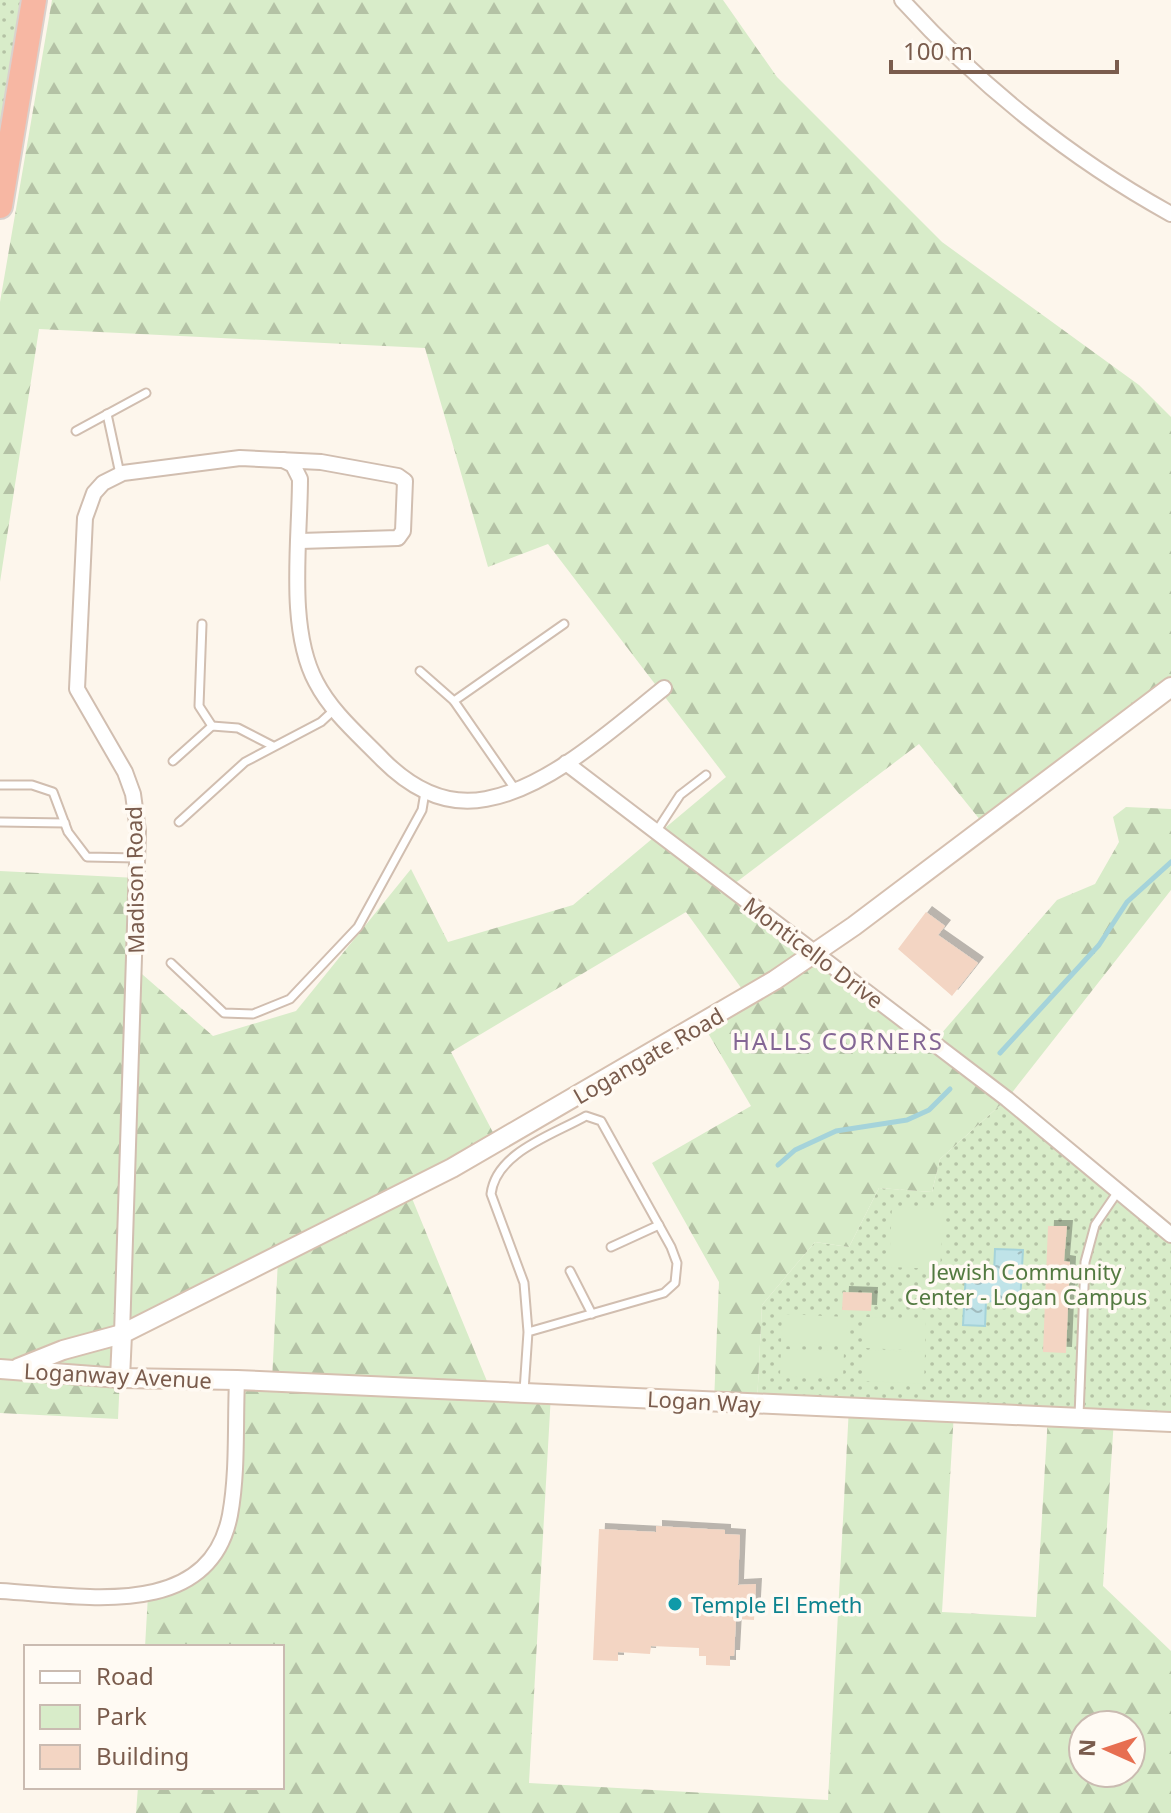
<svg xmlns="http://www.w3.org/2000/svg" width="1171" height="1813" viewBox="0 0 1171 1813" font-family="'Noto Sans',sans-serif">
<defs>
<pattern id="green-dots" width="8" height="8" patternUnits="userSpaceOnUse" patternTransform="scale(2)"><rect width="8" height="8" fill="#d8ecc9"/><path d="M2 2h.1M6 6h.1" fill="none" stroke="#b4c2a5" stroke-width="1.8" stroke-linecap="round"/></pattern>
<pattern id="forest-firs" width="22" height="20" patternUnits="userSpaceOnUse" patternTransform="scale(2)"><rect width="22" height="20" fill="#d8ecc9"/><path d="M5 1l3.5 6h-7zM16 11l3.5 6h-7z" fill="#b4c2a5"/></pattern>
<pattern id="water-ripples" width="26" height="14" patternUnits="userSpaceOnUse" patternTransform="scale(2)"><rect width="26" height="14" fill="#bfe3e8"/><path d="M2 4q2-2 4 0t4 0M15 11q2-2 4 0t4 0" fill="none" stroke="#a0bbbe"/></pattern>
<filter id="shadow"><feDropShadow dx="6" dy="-6" stdDeviation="0" flood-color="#0004"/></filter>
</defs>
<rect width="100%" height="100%" fill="#fdf6ec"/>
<g fill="url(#green-dots)">
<polygon points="0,0 24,0 0,146"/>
<polygon points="1007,1099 1171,1235 1171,1422 757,1403 762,1305 815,1242 849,1247 879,1188 932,1192 940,1159"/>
</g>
<path fill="url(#forest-firs)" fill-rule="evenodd" d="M52,0H723L777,77L942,242L1139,385L1171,417V688L985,826L919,744L730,887L934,1042L1057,900L1095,884L1119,842L1113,817L1126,807L1171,809V890L1007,1099L940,1159L932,1192L879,1188L849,1247L815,1242L762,1305L757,1403L714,1402L719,1282L652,1163L751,1106L702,1023L747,996L686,912L451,1052L498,1142L409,1191L491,1391L551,1394L529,1783L828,1800L849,1407L954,1412L942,1612L1036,1617L1048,1416L1114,1419L1103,1586L1171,1651V1813H136L138,1787H282V1647H145L148,1595L190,1577L226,1527L237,1380L272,1381L278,1259L122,1334L118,1419L0,1413V871L137,878L135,968L213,1036L296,1011L411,869L448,942L573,905L726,777L548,544L488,567L425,348L39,329L0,582V302ZM1083,1725H1131V1773H1083Z"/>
<g fill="#d8ecc9">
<polygon points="892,1207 944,1209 940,1269 889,1267"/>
<polygon points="782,1314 848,1317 846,1346 781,1343"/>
<polygon points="866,1317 926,1320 925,1351 866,1348"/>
<polygon points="781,1349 844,1351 843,1378 780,1376"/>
<polygon points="865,1350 925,1352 924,1384 864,1381"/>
</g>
<polygon fill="url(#water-ripples)" stroke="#a5d3da" stroke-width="2" points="995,1249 1023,1250 1020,1303 986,1301 985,1326 963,1325 966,1272 994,1273"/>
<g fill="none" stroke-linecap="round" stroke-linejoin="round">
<g stroke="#a5d3da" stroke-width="5">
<polyline points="1000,1053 1099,945 1127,902 1171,862"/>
<polyline points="778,1165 795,1150 836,1131 907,1120 929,1110 950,1089"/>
</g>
</g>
<g fill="#f3d5c3" filter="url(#shadow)">
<polygon points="926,912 945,926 938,935 978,963 952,996 898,949"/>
<polygon points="1048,1226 1067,1226 1064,1261 1070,1262 1066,1353 1043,1352"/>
<polygon points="843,1292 872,1293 871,1311 842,1310"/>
<polygon points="656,1526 725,1530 725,1534 740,1535 738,1585 756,1584 754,1620 736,1619 734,1656 730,1656 730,1666 706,1665 706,1656 699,1656 699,1648 651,1646 650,1654 618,1652 618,1661 593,1660 599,1529 656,1532"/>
</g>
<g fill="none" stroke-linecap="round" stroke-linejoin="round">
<g stroke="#d1beb0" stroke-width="11">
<g id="lane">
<polyline points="107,414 120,474"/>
<polyline points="76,431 146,393"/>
<polyline points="202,624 199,706 212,726"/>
<polyline points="420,671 454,701"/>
<polyline points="173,761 212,726 238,728 273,746"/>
<polyline points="0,785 32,785 53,792 68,832 87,857 137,858"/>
<polyline points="515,789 454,701 564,624"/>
<polyline points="0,822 65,823"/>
<polyline points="179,822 245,762 321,722 334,710"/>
<polyline points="656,832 680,795 706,775"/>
<polyline points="171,963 224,1013 253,1014 290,999 358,927 422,810 425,792"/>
<polyline points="611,1247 659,1225"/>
<polyline points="570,1271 592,1314"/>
<path d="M524,1391L528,1332L524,1283L491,1194C496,1152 553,1135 586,1116L601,1121L671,1247L677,1263L675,1283L664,1293L528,1332"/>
<polyline points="1079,1416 1085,1262 1095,1225 1119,1190"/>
</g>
</g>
<g stroke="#d1beb0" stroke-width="18">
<g id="street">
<path d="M902,0C978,84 1071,159 1171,214"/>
<path d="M283,460L293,465L300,479C300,540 287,628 316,682C332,713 360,736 383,760C411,788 445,807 486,799C549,788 615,727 664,688"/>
<polyline points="566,763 1007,1099 1171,1235"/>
<polyline points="122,1334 138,831 133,794 125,772 77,689 85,518 94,493 103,483 123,473 240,458 321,462 398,476 405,481 403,531 398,538 300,541"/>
<path d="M0,1591C79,1595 209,1623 230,1515C238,1471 235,1424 237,1380"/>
</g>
</g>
<g stroke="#d6c0b0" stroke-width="22">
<g id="secondary">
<polyline points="18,1368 63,1350 122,1334"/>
<polyline points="0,1369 120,1378 237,1380 1171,1422"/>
<polyline points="120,1378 122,1334 452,1168 775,980 854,926 1171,687"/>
</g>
</g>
<g stroke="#dad1cd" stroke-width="28">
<polyline id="highway" points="0,206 34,0"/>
</g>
<use href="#lane" stroke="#fff" stroke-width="7"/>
<use href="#street" stroke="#fff" stroke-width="14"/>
<use href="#secondary" stroke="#fff" stroke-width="18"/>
<use href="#highway" stroke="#f7b7a3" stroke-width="24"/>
</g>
<circle fill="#0f9aa8" stroke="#fffaf3" stroke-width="3" cx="675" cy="1604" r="8"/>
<g text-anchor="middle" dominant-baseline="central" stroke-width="7" stroke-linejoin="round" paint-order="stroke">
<g font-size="22" fill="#7a5c4d" stroke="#fffaf3">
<text transform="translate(134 880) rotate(-91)">Madison Road</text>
<text transform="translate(814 952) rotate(37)">Monticello Drive</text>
<text transform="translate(648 1055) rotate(-30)">Logangate Road</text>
<text transform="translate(118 1375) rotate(3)">Loganway Avenue</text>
<text transform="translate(704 1401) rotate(3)">Logan Way</text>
</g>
<g font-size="22" fill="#537a41" stroke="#fffaf3">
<text x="1026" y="1271">Jewish Community<tspan x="1026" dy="25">Center - Logan Campus</tspan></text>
</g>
<g font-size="22" fill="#0d838f" stroke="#fffaf3" text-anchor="start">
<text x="691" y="1604">Temple El Emeth</text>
</g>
<g font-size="24" letter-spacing="2" fill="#846695" stroke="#fffaf3">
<text x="838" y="1040">HALLS CORNERS</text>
</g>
</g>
<rect x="24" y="1645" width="260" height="144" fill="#fffaf3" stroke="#cabbb1" stroke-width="2"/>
<rect x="40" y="1671" width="40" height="12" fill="#ffffff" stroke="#cabbb1" stroke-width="2"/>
<text x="96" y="1685" font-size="24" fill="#7a5c4d">Road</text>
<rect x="40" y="1705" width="40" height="24" fill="#d8ecc9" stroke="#cabbb1" stroke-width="2"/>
<text x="96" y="1725" font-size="24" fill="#7a5c4d">Park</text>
<rect x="40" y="1745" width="40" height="24" fill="#f3d5c3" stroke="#cabbb1" stroke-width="2"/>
<text x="96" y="1765" font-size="24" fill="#7a5c4d">Building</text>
<g transform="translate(1107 1749) rotate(273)"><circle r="38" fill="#fffaf3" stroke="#cabbb1" stroke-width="2"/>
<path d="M0-6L14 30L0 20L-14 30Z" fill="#e76f51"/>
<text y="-12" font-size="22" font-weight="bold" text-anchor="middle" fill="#7a5c4d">N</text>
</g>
<path d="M891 60v12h226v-12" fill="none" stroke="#7a5c4d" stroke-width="4"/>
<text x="903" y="60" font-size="24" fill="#7a5c4d" stroke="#fffaf3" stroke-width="6" paint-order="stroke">100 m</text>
</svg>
